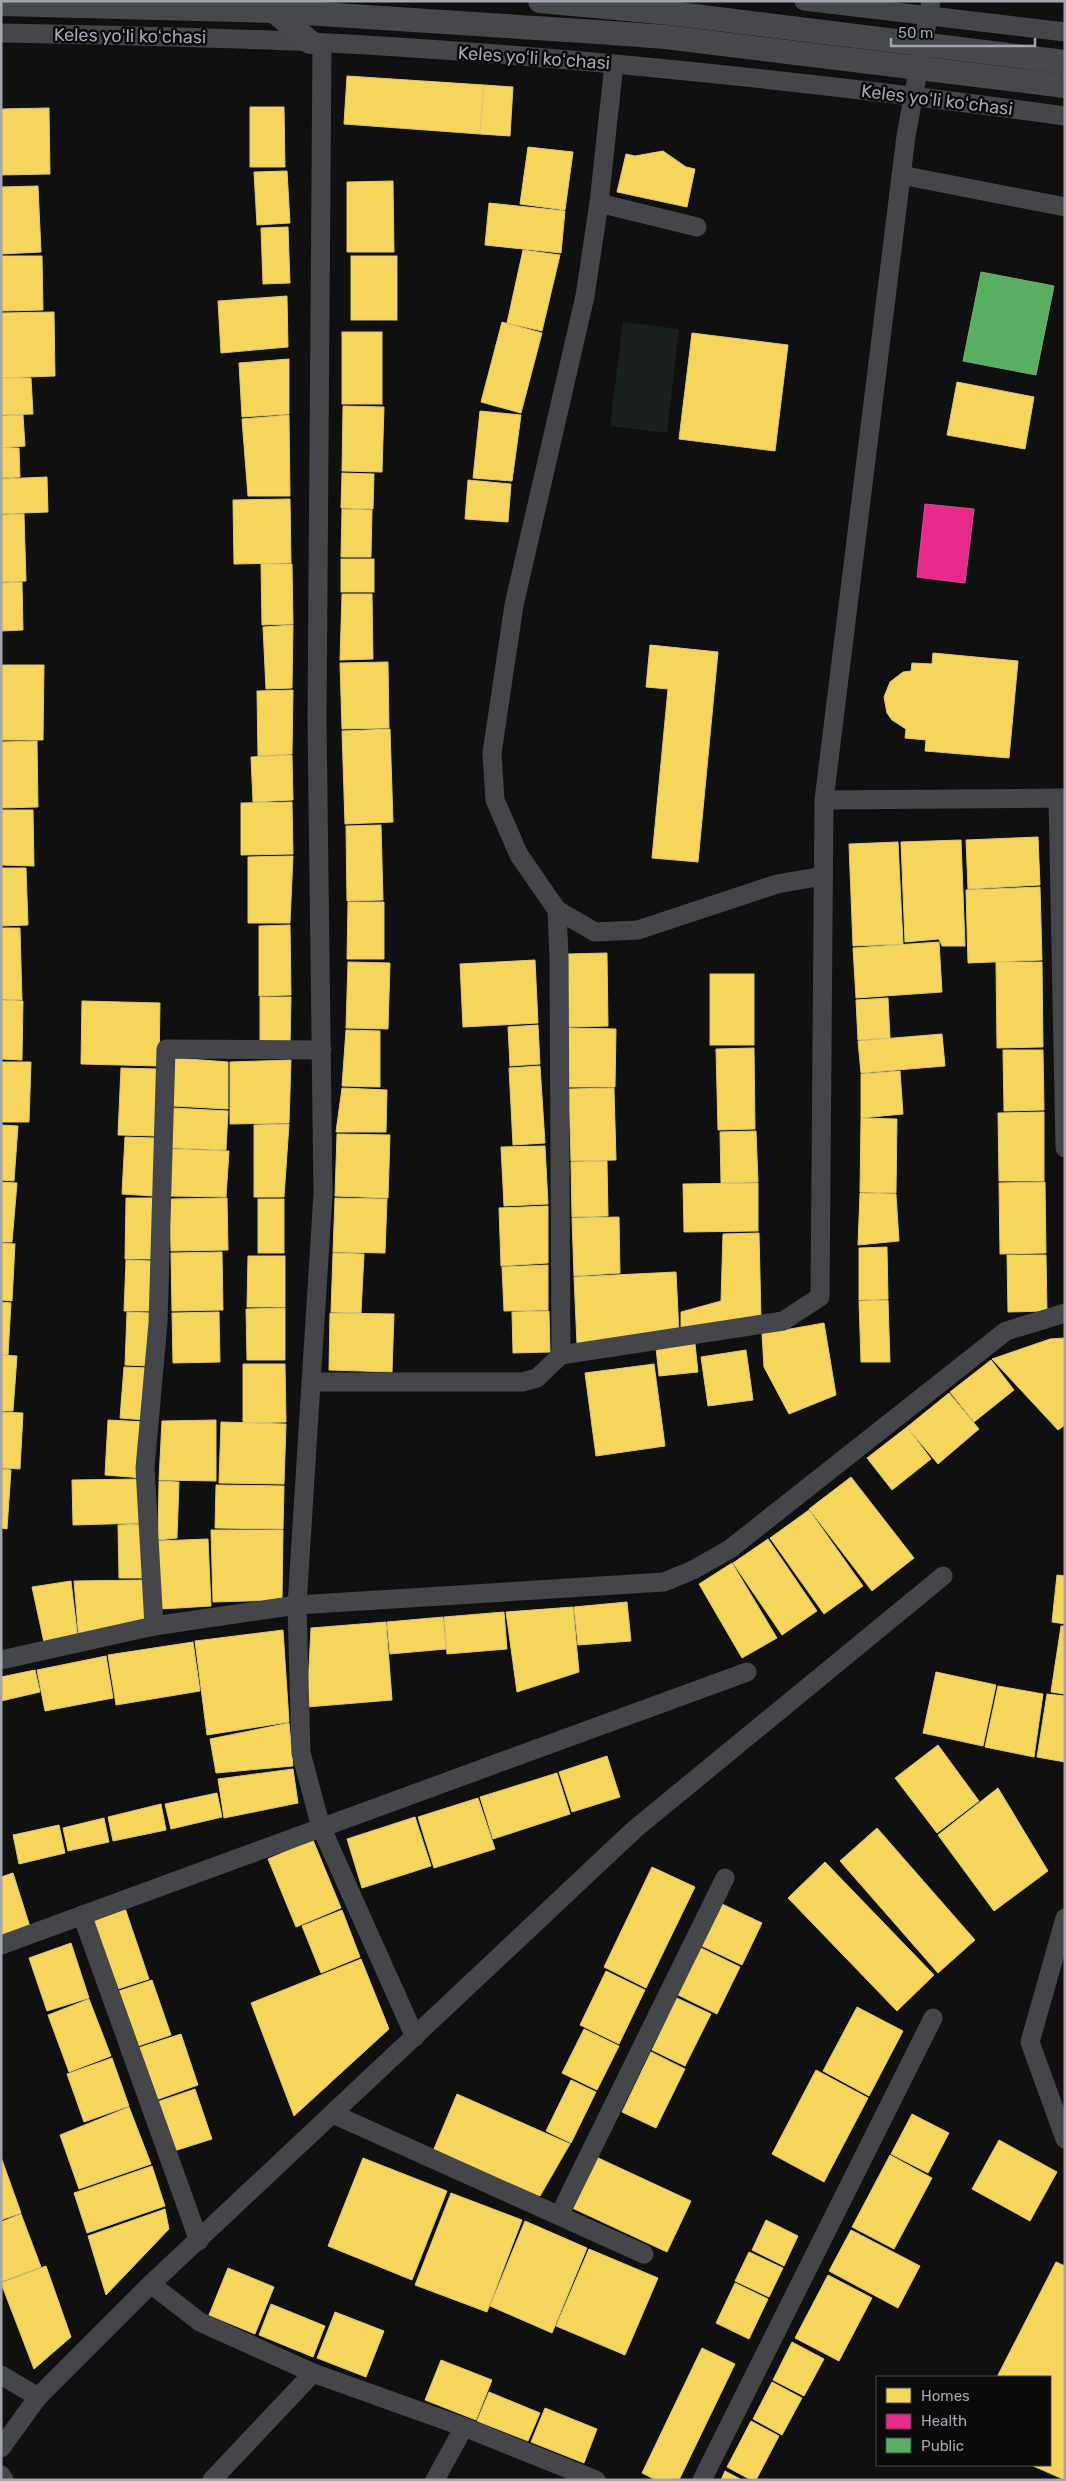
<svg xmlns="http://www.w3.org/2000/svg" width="1066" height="2481" viewBox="0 0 1066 2481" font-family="Rubik,sans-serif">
<rect width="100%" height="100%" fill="#101011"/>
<polygon fill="#1a201b" points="623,322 679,329 667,433 610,426"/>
<g fill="#f6d55c" stroke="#dcc776">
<polygon points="347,76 484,85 480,134 344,124"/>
<polygon points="484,85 513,87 510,136 480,134"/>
<polygon points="250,107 284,107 285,167 250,167"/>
<polygon points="49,108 50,174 1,175 1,109"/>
<polygon points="528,147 573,152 565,210 520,204"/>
<polygon points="663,151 686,167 695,169 687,207 617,192 626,154 635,156"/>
<polygon points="287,171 290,223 257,225 254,172"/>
<polygon points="393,181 394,252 347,252 347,182"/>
<polygon points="38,186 41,252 1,254 1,187"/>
<polygon points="489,203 565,211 561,253 485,245"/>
<polygon points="288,227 290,283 263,284 261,228"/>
<polygon points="523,250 560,255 542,331 507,323"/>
<polygon points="1,256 42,256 43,310 1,311"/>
<rect x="351" y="256" width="46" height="64"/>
<polygon points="287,296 288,347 221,353 218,301"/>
<polygon points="54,312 55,376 1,378 1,313"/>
<polygon points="502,322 542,333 521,413 481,402"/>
<rect x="342" y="332" width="40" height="72"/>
<polygon points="692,333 788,345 775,451 679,439"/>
<polygon points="289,359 289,414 242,417 239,363"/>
<polygon points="1,378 31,378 33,414 1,415"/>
<polygon points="957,382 1034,397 1025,449 947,435"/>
<polygon points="343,406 384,407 382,472 342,471"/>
<polygon points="480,411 521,415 512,481 473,478"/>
<polygon points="23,415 25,446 1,448 1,416"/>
<polygon points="289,415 290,496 248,496 242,419"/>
<polygon points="1,448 19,448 20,477 1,478"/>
<polygon points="342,473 374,474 373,509 341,508"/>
<polygon points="47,477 48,512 1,514 1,479"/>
<polygon points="468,480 511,484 508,522 465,519"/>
<polygon points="290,499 291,563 234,564 233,500"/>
<polygon points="342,509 372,510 371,557 341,557"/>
<polygon points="24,514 26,581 1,582 1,515"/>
<rect x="341" y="559" width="33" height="33"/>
<polygon points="261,564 292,564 293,624 262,625"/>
<polygon points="22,582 23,630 1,631 1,583"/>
<polygon points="342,594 372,594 373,659 340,660"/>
<polygon points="293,625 292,688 266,689 263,627"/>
<polygon points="650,645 718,652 698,862 652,858 668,689 646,687"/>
<polygon points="933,653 1018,661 1009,758 925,751 926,740 905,738 906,729 892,720 887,713 884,697 890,682 903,672 911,671 912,663 932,664"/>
<polygon points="388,662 389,728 342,729 340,663"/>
<polygon points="1,665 44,665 43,740 1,740"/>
<polygon points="293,690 292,754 258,756 257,691"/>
<polygon points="390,729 393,822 345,824 342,731"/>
<polygon points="37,741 38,807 1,808 1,742"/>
<polygon points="292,755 293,800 253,802 251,757"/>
<polygon points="292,802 293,854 241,855 241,803"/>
<polygon points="1,810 33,810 34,866 1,865"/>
<polygon points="381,825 383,900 347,901 346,826"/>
<polygon points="1038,837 1040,885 968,889 966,840"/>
<polygon points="961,840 965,946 942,946 939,939 905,942 901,842"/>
<polygon points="898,842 903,944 853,946 849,844"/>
<polygon points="293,856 290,923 248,923 248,857"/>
<polygon points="1,868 26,868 28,925 1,926"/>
<polygon points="1040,887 1042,960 968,963 966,890"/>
<polygon points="348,902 384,902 384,959 347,959"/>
<polygon points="290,925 291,995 259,996 259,926"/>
<polygon points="1,928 20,928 22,1000 1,999"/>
<polygon points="939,942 942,992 856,998 853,948"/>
<polygon points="607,953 608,1026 569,1027 568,954"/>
<polygon points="535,960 538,1023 463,1027 460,964"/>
<polygon points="348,962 390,963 388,1029 346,1028"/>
<polygon points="996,962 1042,962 1043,1047 997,1048"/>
<rect x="710" y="974" width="44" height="71"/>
<polygon points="260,997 291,997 290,1048 260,1048"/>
<polygon points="888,998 890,1038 858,1040 856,1000"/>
<polygon points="1,1000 23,1001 22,1060 1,1059"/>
<polygon points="82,1001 160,1003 159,1066 81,1064"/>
<polygon points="538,1025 540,1064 510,1066 508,1027"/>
<polygon points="569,1028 616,1029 615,1087 569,1087"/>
<polygon points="346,1030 380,1031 380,1087 342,1086"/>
<polygon points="942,1034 945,1066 861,1073 858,1041"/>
<polygon points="754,1048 755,1129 718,1130 716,1049"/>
<polygon points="1003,1050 1043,1050 1044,1110 1004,1111"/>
<polygon points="175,1058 228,1062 228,1109 173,1106"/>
<polygon points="291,1060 289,1123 230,1124 230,1062"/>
<polygon points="1,1062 31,1062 29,1122 1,1122"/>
<polygon points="540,1066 545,1143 513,1145 509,1068"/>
<polygon points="121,1068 158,1069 156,1136 118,1135"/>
<polygon points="900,1071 903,1114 861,1118 861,1074"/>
<polygon points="342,1088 387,1090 386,1132 336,1132"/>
<polygon points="614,1088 616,1160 571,1161 569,1089"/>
<polygon points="173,1108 228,1111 226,1150 172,1148"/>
<polygon points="1044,1112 1044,1181 999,1181 998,1113"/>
<polygon points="861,1118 897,1119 896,1193 860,1192"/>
<polygon points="289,1124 284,1197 254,1197 254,1125"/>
<polygon points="1,1125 18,1126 14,1181 1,1180"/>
<polygon points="756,1131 758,1182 721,1183 720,1132"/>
<polygon points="337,1134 390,1135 388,1198 335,1196"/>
<polygon points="125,1137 155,1138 153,1196 122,1194"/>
<polygon points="545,1146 548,1204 504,1206 501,1147"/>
<polygon points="172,1149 229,1151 226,1197 170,1196"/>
<polygon points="607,1161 608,1216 572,1217 571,1162"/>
<polygon points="1,1182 17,1183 12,1242 1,1242"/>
<polygon points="1045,1182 1046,1253 1000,1254 999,1183"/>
<polygon points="758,1183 758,1231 684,1232 683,1184"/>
<polygon points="860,1193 896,1194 899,1241 858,1245"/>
<polygon points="126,1198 153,1198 153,1259 125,1259"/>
<polygon points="227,1198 228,1250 171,1251 170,1199"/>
<polygon points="335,1198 387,1199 385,1253 333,1252"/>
<rect x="258" y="1199" width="26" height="54"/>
<polygon points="548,1206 548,1263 501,1266 499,1208"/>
<polygon points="619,1217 620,1273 574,1276 572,1218"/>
<polygon points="759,1233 761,1319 681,1333 681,1312 721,1301 723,1234"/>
<polygon points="1,1243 15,1244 12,1301 1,1300"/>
<polygon points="887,1247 888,1299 859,1300 859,1248"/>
<polygon points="222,1252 223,1310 172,1311 171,1253"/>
<polygon points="333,1253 364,1254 361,1313 331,1312"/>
<polygon points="1007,1255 1046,1255 1047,1311 1008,1312"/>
<polygon points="248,1256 285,1256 285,1307 247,1307"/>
<polygon points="126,1260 152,1261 151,1311 124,1311"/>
<polygon points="548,1265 548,1310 504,1311 502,1267"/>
<polygon points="676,1272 679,1333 577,1344 574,1277"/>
<polygon points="888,1300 890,1362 861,1362 859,1301"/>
<polygon points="1,1302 11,1303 8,1355 1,1355"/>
<polygon points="285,1308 285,1360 247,1360 246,1309"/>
<polygon points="549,1311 550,1352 513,1353 512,1312"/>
<polygon points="127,1312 151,1313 149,1366 125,1365"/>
<polygon points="219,1312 220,1362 173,1363 172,1313"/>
<polygon points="330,1313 394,1314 392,1372 329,1370"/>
<polygon points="824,1323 836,1395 789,1414 764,1367 762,1334"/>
<polygon points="1065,1338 1065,1425 1058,1430 992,1359 1050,1339"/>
<polygon points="695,1344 698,1372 659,1376 656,1348"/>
<polygon points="746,1350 753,1400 708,1406 701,1357"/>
<polygon points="1,1355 17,1356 13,1411 1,1411"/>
<polygon points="991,1360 1014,1390 974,1422 950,1392"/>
<polygon points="243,1364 285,1364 286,1422 243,1423"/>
<polygon points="654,1364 665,1446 596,1456 585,1373"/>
<polygon points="124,1367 149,1368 146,1420 120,1418"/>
<polygon points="949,1393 979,1429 938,1464 907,1427"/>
<polygon points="1,1412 23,1413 20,1469 1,1468"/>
<polygon points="108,1420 146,1422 143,1478 105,1475"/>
<polygon points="216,1420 216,1481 159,1480 162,1421"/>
<polygon points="221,1422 286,1424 284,1484 219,1483"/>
<polygon points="907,1427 931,1459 892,1490 867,1458"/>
<polygon points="1,1469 11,1470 7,1529 1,1528"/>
<polygon points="851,1477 914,1558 872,1591 809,1509"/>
<polygon points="143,1479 144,1523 73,1525 72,1480"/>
<polygon points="159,1481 179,1482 177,1538 158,1540"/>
<polygon points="216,1485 284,1486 283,1529 215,1528"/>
<polygon points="809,1510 863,1586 824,1614 770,1538"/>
<polygon points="144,1524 145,1578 119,1578 118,1525"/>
<polygon points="211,1530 283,1530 282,1600 213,1602"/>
<polygon points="208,1539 211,1606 161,1609 158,1541"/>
<polygon points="768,1539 817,1611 782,1635 733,1563"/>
<polygon points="732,1563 777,1638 742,1658 699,1584"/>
<polygon points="1057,1575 1065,1576 1065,1624 1052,1622"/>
<polygon points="145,1580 146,1626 79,1640 74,1581"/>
<polygon points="71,1581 78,1640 45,1647 32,1587"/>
<polygon points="627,1602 631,1641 578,1645 574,1607"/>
<polygon points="573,1607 579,1672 517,1692 506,1612"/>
<polygon points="504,1612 507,1649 447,1654 444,1617"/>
<polygon points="443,1617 446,1649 390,1654 387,1622"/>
<polygon points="386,1622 392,1700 307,1707 311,1628"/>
<polygon points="1061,1626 1065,1626 1065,1694 1051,1692"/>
<polygon points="283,1630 289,1722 207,1735 195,1641"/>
<polygon points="193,1642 200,1691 116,1705 108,1655"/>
<polygon points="106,1656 113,1698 45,1711 37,1670"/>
<polygon points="35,1670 40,1692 1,1701 1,1677"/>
<polygon points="936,1672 996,1685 983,1746 923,1733"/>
<polygon points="998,1686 1043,1694 1034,1757 985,1747"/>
<polygon points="1047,1694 1065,1696 1065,1762 1037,1757"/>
<polygon points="289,1723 293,1766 216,1773 210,1739"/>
<polygon points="938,1745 979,1801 937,1833 895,1778"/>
<polygon points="607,1756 620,1797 572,1812 559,1772"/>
<polygon points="293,1769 298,1803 224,1818 218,1779"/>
<polygon points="557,1773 570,1814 493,1839 480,1797"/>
<polygon points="998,1788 1048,1871 994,1911 938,1835"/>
<polygon points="217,1793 222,1817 171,1829 165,1804"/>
<polygon points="478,1798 495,1849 434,1868 418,1817"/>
<polygon points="161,1804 166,1830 113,1841 108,1817"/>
<polygon points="415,1817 431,1866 362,1888 347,1839"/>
<polygon points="104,1818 109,1842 68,1851 63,1828"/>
<polygon points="59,1825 65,1853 19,1864 13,1835"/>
<polygon points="877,1828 975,1940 938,1973 840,1861"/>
<polygon points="313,1840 341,1908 296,1927 268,1859"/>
<polygon points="825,1862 934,1975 897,2011 788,1898"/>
<polygon points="652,1867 695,1887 646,1988 604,1967"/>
<polygon points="13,1873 31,1930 1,1939 1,1877"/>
<polygon points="722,1904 762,1923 742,1965 702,1946"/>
<polygon points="124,1905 149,1979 118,1989 93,1916"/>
<polygon points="342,1910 360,1957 321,1973 302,1926"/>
<polygon points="71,1943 89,1998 47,2011 29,1958"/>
<polygon points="701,1948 740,1967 717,2014 678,1995"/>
<polygon points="361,1959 389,2029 294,2116 251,2003"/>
<polygon points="606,1971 645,1990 619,2044 580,2025"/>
<polygon points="152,1980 171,2035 138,2046 119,1991"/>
<polygon points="677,1998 711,2014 685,2066 652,2050"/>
<polygon points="89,1999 111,2056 69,2072 48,2015"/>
<polygon points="857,2007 903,2031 869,2096 823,2071"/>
<polygon points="584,2029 619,2046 597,2090 562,2073"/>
<polygon points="181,2034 198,2085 156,2100 138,2048"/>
<polygon points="651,2052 685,2069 656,2128 622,2112"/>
<polygon points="112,2058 129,2106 84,2122 67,2074"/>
<polygon points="816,2070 868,2098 824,2182 772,2154"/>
<polygon points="571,2080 596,2092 571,2143 546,2131"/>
<polygon points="195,2089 212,2139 174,2151 157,2102"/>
<polygon points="457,2094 570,2144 540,2196 433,2151"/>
<polygon points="129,2107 151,2164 79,2189 60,2135"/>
<polygon points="912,2114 949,2133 928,2173 891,2154"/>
<polygon points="999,2140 1057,2172 1030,2221 972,2189"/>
<polygon points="890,2155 932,2178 894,2249 852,2227"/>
<polygon points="594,2156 691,2201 667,2252 570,2207"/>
<polygon points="1,2157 21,2213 1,2220"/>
<polygon points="363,2158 447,2191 412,2280 328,2246"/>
<polygon points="152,2166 165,2206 87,2233 74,2193"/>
<polygon points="451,2193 522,2220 487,2312 415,2285"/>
<polygon points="165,2209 169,2229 106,2295 88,2236"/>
<polygon points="21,2214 41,2267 1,2282 1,2222"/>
<polygon points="766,2220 798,2236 784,2266 752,2250"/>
<polygon points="525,2221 587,2248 552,2333 490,2306"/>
<polygon points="851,2230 920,2266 898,2308 829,2271"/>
<polygon points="589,2249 658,2278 625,2355 556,2326"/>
<polygon points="749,2252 783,2268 769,2297 735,2281"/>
<polygon points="1056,2262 1065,2266 1065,2480 1031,2465 1050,2465 1050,2377 997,2377"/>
<polygon points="46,2266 71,2337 34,2369 1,2283"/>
<polygon points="228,2268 274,2287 255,2334 209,2315"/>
<polygon points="828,2275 872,2298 839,2361 795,2338"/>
<polygon points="735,2283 768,2299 749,2339 716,2323"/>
<polygon points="271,2304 325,2326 313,2357 259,2335"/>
<polygon points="335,2312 384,2331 366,2377 317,2358"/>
<polygon points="792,2342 824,2359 804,2396 773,2380"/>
<polygon points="702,2348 735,2364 679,2480 656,2480 642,2473"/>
<polygon points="441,2360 492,2380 476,2420 425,2400"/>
<polygon points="772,2382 802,2398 782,2435 753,2419"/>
<polygon points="489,2392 540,2413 528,2441 477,2421"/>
<polygon points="545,2408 597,2429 584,2463 531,2442"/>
<polygon points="751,2421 779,2436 756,2480 751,2480 727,2467"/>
<polygon points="725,2471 742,2480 721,2480"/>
</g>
<polygon fill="#e7298a" stroke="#d24e96" points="925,504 974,509 965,583 917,577"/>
<polygon fill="#5aae61" stroke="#6fac79" points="981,272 1054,286 1036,375 963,361"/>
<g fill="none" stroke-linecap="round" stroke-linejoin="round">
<g stroke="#454649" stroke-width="19">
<polyline points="804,1 1065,32"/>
<path d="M1,33C105,35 209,37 312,42C564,55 815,82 1065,116"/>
<polyline points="322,43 317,720 323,1194 297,1605 301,1753 321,1827 415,2037"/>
<polyline points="614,64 599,203 585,296 514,605 492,753 495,800 519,855 557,910 595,932 638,930 777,884 823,876"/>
<polyline points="901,175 1065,207"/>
<polyline points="599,203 697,227"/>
<polyline points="1058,798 1065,1148"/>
<polyline points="824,800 1065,798"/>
<polyline points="557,910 559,957 561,1355"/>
<polyline points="311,1382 522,1382 537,1378 561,1355 783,1321 820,1297 824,800 906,136 931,1"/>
<polyline points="154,1626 145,1468 158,1323 166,1049 322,1050"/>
<polyline points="1,1660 154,1626 297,1605 664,1582 693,1570 730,1549 1006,1331 1065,1313"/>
<polyline points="82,1915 199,2241"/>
<polyline points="1065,1918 1030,2042 1065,2139"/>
<polyline points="1,1945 747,1672"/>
<polyline points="333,2114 644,2254"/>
<polyline points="560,2214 725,1878"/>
<polyline points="151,2284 200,2322 313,2373 464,2427 596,2480"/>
<polyline points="1,2375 38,2397 151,2284 635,1829 943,1576"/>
<polyline points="1,2448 38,2397"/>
<polyline points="1,2475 4,2480"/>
<polyline points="212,2480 313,2373"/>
<polyline points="435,2480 464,2427"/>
<polyline points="702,2480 933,2018"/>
</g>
<g stroke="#47484b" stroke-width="24">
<polyline points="540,1 670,13 1065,62"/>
<polyline points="1,4 274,11 598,32 666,37 1065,86"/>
<polyline points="274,11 310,42"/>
</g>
</g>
<g text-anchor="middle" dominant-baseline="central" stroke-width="5" stroke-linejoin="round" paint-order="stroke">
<g font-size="18" fill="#a1a6b1" stroke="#0b0b0c">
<text transform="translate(130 36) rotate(1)">Keles yoʻli koʻchasi</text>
<text transform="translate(534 58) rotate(4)">Keles yoʻli koʻchasi</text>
<text transform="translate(937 100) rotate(7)">Keles yoʻli koʻchasi</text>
</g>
</g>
<rect width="1066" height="2481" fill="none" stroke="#a1a6b1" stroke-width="5"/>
<rect x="876" y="2376" width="175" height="90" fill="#0b0b0c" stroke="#47494e"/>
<rect x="886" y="2388" width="25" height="15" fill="#f6d55c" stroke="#47494e"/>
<text x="921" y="2401" font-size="15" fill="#a1a6b1">Homes</text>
<rect x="886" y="2414" width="25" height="15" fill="#e7298a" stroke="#47494e"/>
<text x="921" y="2426" font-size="15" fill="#a1a6b1">Health</text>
<rect x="886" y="2438" width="25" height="15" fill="#5aae61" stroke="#47494e"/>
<text x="921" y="2451" font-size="15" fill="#a1a6b1">Public</text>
<path d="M891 38v8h144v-8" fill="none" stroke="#a1a6b1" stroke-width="2.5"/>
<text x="898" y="38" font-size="15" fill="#a1a6b1" stroke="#0b0b0c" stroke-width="4" paint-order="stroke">50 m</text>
</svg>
